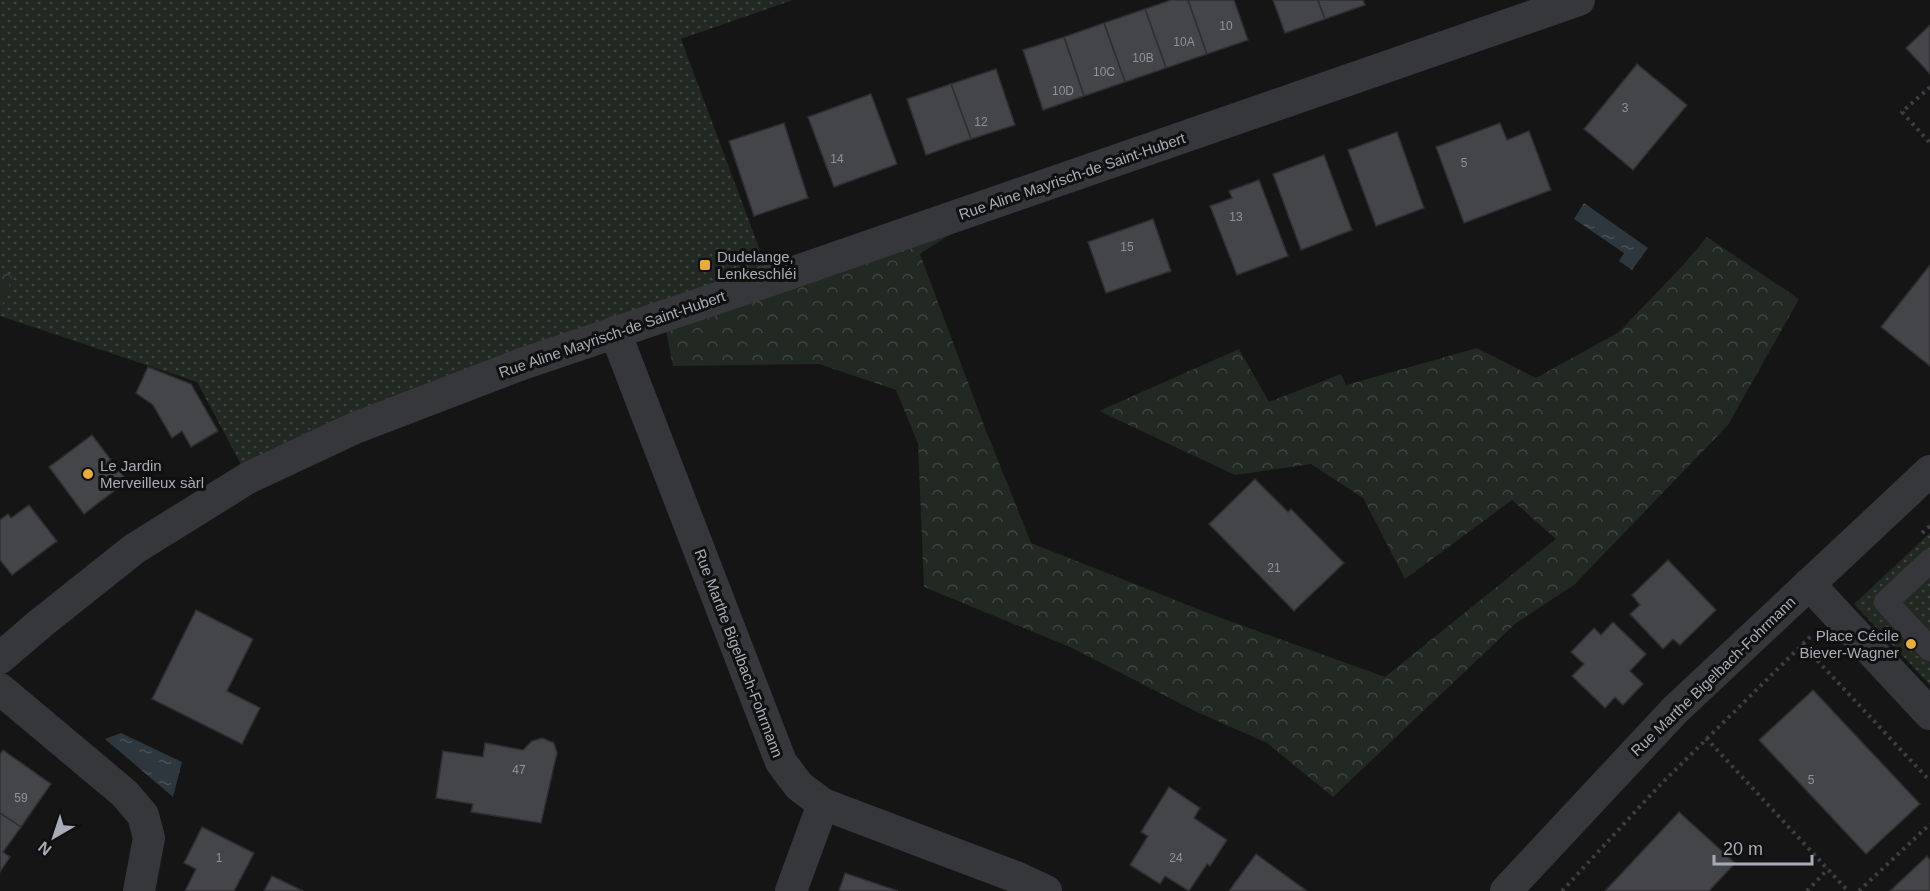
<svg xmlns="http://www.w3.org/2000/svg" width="1930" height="891" viewBox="0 0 1930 891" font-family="Helvetica,sans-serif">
<defs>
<pattern id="grass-dots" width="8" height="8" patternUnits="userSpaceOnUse" patternTransform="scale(1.5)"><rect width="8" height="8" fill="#212922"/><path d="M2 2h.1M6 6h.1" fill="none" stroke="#3e4540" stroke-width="1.8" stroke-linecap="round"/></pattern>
<pattern id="forest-crowns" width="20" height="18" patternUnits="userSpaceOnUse" patternTransform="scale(1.5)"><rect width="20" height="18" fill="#212922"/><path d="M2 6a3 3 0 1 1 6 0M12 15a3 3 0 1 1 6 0" fill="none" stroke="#3e4540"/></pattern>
<pattern id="water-ripples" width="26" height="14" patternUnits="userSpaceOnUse" patternTransform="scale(1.5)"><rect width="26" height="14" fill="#2e373e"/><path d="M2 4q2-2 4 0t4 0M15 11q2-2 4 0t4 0" fill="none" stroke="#495158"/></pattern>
</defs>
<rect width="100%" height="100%" fill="#151516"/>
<g fill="url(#grass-dots)">
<polygon points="0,0 793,0 681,39 771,280 243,468 197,382 0,316 0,311 11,278 0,268"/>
<polygon points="1930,533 1930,685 1854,604"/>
</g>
<g fill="url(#forest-crowns)">
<polygon points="1003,200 920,254 985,428 1031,543 1213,615 1385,677 1556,539 1512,500 1405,579 1363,498 1311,464 1235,475 1099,411 1239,349 1269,402 1341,374 1346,385 1477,348 1536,378 1619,332 1684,264 1707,237 1799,299 1728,425 1574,585 1516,623 1333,797 1267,743 1195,711 1070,647 924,587 918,444 896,390 819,364 673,366 663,316"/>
<polygon points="0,268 12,277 0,311"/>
</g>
<g fill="url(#water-ripples)">
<polygon points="1584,203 1648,248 1632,270 1619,261 1624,253 1574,219"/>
<polygon points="121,733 182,762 173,797 105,739"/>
</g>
<g fill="#444549" stroke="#2f2f32" stroke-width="1.5">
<polygon points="1171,0 1188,0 1207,54 1166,68 1145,9"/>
<polygon points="1188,0 1234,0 1248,40 1207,54"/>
<polygon points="1273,0 1318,0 1325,19 1285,33"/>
<polygon points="1318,0 1363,0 1365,5 1325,19"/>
<polygon points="1145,9 1166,68 1125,82 1104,23"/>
<polygon points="1104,23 1125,82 1084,96 1064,37"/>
<polygon points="1930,25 1930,74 1906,48"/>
<polygon points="1064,37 1084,96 1043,110 1023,50"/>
<polygon points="1637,64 1687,105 1633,170 1584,129"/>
<polygon points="996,69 1015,125 971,139 951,84"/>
<polygon points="951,84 971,139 926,155 907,99"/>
<polygon points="871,94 897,164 834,187 808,117"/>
<polygon points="784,123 808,198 754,216 729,141"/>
<polygon points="1500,123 1507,140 1529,131 1551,190 1464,223 1436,147"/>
<polygon points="1397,132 1424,208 1376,226 1348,150"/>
<polygon points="1324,155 1352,230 1301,250 1273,174"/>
<polygon points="1259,180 1288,256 1237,275 1210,206 1232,198 1229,191"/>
<polygon points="1153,219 1171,271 1106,293 1088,242"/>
<polygon points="1930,265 1930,366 1881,327"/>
<polygon points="148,367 191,384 218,431 191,447 182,431 172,438 153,405 136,393"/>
<polygon points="92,435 127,481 84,514 49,467"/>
<polygon points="1255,479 1288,512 1291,509 1344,563 1294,611 1209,524"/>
<polygon points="29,505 57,541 12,575 0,560 0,520 8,514 11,518"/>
<polygon points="1668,560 1716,610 1680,645 1673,639 1663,649 1630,614 1640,605 1632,595"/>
<polygon points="196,610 253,639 227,691 260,708 242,744 152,699"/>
<polygon points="1613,622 1646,654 1630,671 1643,684 1623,705 1615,697 1605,708 1572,676 1584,664 1571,652 1594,628 1601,635"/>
<polygon points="1813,690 1920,804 1866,854 1759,740"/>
<polygon points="542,738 554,743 557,753 541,823 471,812 473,804 436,798 443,751 483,757 485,743 523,750 532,741"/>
<polygon points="3,750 51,784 21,827 0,813 0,754"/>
<polygon points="1169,787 1200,808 1194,818 1227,840 1210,866 1207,864 1189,891 1165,876 1160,884 1130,865 1148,836 1141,832"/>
<polygon points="1679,812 1735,863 1709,891 1605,891"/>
<polygon points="0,813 21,827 3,852 10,857 0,872"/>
<polygon points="202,827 254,853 234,891 185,891 196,869 184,863"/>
<polygon points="1256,854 1307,891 1229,891"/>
<polygon points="1927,856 1930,860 1930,891 1890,891"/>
<polygon points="845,873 898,891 839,891"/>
<polygon points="272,876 303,891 264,891"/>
</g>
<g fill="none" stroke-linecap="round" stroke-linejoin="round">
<g stroke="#3c3e42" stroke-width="4" stroke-dasharray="3 4.5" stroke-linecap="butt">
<polyline points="1930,87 1902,112 1930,143"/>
<polyline points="1922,533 1930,526"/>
<polyline points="1802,644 1930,781"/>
<polyline points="1706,738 1848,891"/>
<polyline points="1562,891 1658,787 1813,634"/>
<polyline points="1807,891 1828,869"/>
<polyline points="1859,891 1930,824"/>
</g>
<polyline stroke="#36373b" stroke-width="24" points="1930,561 1886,602 1930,649"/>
<g stroke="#36373b" stroke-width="32">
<polyline points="615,332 781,762 799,786 823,804 1016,877 1046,891"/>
<polyline points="1809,584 1930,714"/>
<polyline points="0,658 41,623 134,549 248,478 355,428 522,364 771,280 1579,0"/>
<polyline points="0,689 124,793 143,815 149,838 139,891"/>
<polyline points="791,891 823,804"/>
<polyline points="1506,891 1675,710 1930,471"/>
</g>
</g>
<g fill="#e7ad3c" stroke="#101011" stroke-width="2">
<rect x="699" y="259" width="12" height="12" rx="3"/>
<circle cx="88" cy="474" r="6"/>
<circle cx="1911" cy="644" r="6"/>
</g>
<g text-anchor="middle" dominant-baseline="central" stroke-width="6" stroke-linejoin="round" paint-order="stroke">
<g font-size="12" fill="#8e929b">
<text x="1226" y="26">10</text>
<text x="1184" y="42">10A</text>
<text x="1143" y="58">10B</text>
<text x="1104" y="72">10C</text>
<text x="1063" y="91">10D</text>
<text x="1625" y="108">3</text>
<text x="981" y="122">12</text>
<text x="837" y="159">14</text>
<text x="1464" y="163">5</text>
<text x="1236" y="217">13</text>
<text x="1127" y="247">15</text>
<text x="1274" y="568">21</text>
<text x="519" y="770">47</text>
<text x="1811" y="780">5</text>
<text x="21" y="798">59</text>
<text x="219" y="858">1</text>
<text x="1176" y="858">24</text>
</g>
<g font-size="15" fill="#a7acb6" stroke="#101011">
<text transform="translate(1072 176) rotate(-19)">Rue Aline Mayrisch-de Saint-Hubert</text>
<text transform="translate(612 334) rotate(-19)">Rue Aline Mayrisch-de Saint-Hubert</text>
<text transform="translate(739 653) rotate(69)">Rue Marthe Bigelbach-Fohrmann</text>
<text transform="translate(1713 676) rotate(-44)">Rue Marthe Bigelbach-Fohrmann</text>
</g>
<g font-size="15" fill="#a7acb6" stroke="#101011" text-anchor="start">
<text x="717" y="256">Dudelange,<tspan x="717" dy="17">Lenkeschléi</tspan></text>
<text x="100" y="465">Le Jardin<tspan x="100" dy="17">Merveilleux sàrl</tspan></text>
<text x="1899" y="635" text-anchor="end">Place Cécile<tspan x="1899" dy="17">Biever-Wagner</tspan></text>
</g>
</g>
<g transform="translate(54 837) rotate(219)" stroke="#101011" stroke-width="4.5" paint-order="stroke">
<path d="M0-4.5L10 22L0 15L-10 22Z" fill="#a7acb6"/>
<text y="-9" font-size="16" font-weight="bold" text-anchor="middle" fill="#a7acb6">N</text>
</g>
<path d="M1714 855v9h98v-9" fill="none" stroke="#a7acb6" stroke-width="3"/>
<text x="1723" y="855" font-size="18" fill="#a7acb6" stroke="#101011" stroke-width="4.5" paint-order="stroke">20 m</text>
</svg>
